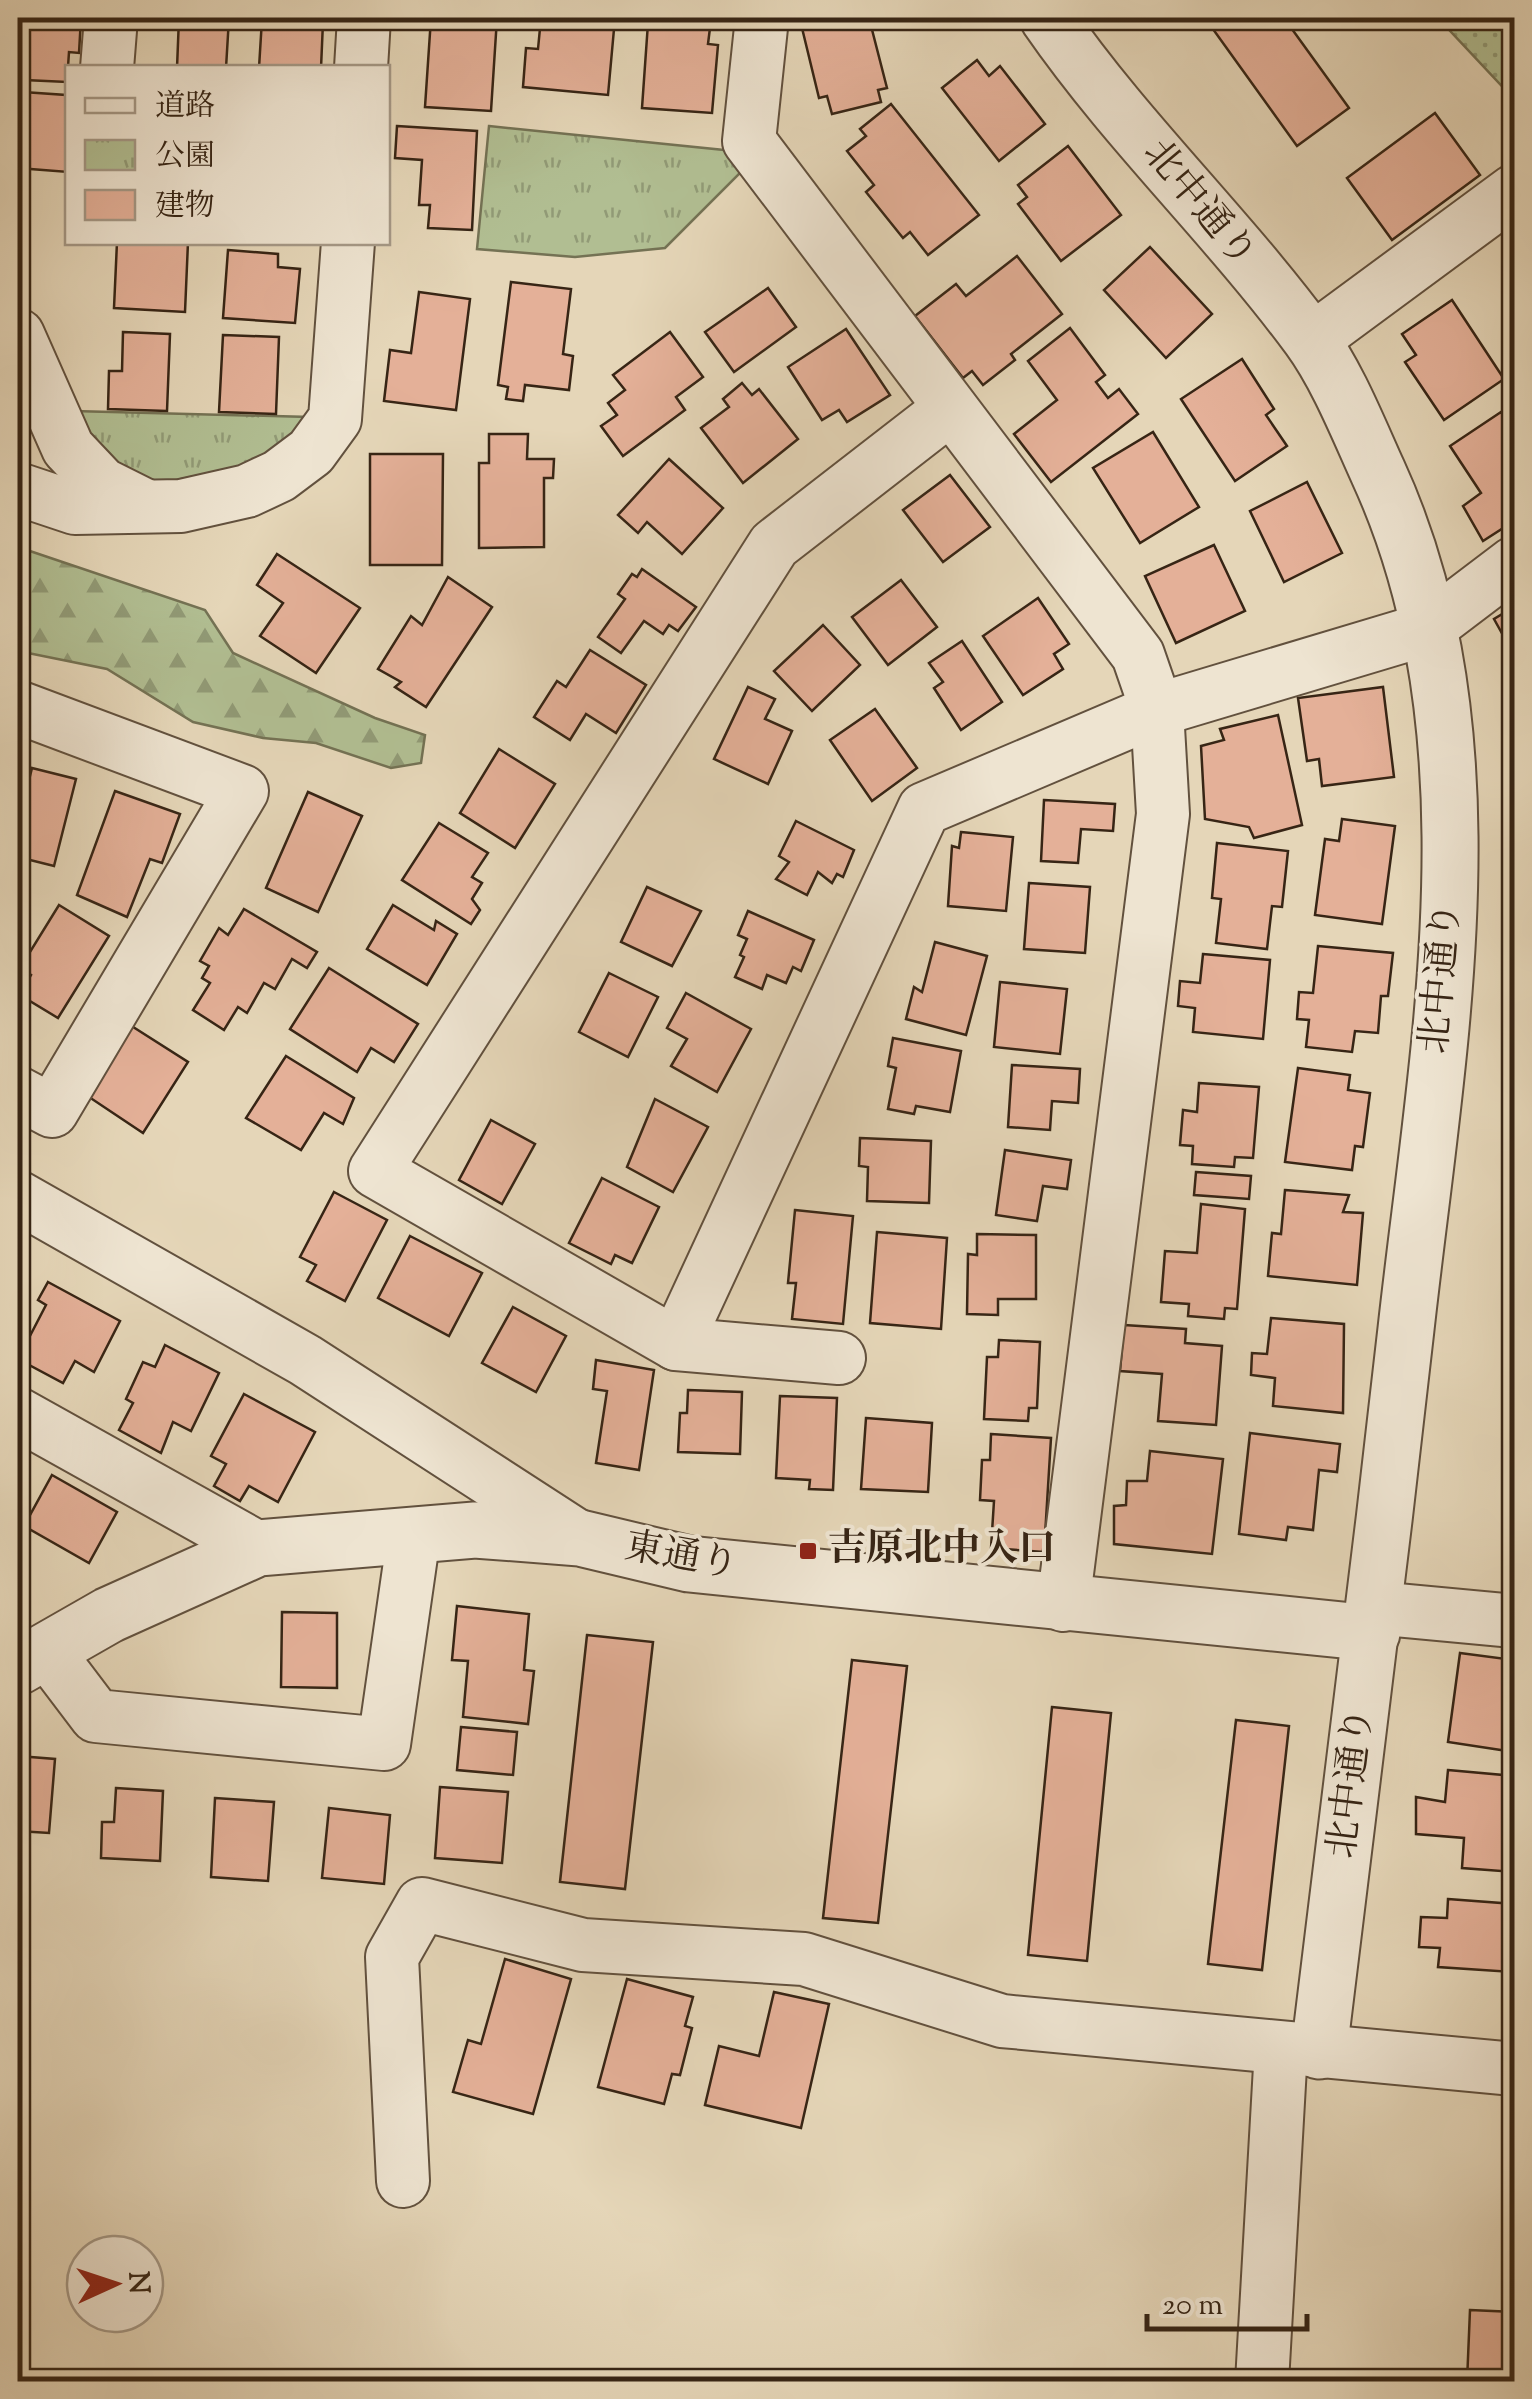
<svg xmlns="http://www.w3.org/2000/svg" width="1532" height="2399" viewBox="0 0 1532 2399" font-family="'Sorts Mill Goudy','Noto Serif JP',serif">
<defs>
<pattern id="grass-dots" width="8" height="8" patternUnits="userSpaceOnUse" patternTransform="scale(2.5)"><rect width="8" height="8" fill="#b1be92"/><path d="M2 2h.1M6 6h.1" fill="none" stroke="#919a76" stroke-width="1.8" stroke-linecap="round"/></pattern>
<pattern id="forest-firs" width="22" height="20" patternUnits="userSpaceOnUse" patternTransform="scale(2.5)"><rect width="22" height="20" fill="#b1be92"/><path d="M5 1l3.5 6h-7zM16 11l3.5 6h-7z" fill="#919a76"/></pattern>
<pattern id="park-tufts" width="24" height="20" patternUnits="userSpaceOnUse" patternTransform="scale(2.5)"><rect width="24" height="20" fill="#b1be92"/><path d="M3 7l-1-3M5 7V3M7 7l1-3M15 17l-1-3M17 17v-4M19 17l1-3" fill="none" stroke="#919a76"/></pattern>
</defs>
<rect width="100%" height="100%" fill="#e5d6b8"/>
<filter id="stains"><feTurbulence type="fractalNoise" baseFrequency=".002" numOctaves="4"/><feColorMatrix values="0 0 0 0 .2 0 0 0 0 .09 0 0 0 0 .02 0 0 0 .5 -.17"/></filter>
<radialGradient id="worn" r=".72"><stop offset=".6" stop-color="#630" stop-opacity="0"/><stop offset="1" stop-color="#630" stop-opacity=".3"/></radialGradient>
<polygon fill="url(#grass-dots)" stroke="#747254" stroke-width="2.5" points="1438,18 1514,18 1514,99"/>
<polygon fill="url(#forest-firs)" stroke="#747254" stroke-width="2.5" points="18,547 205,610 233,653 375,718 425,735 421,763 391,768 316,743 263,738 193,722 107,669 18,651"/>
<g fill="url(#park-tufts)" stroke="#747254" stroke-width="2.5">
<polygon points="489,126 724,150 742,171 665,248 575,257 477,249"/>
<polygon points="73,411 309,417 289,444 263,462 157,484 110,461"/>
</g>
<g fill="#e4b098" stroke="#372515" stroke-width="2.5">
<polygon points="29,18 81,18 79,53 69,52 67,82 25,80"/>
<polygon points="179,18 229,18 226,68 177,68"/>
<polygon points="431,18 497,18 491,111 425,107"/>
<polygon points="541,18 615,18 608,95 523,87 526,48 538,49"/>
<polygon points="815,18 869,18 887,88 878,90 881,102 832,114 827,96 819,98 802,28 816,25"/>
<polygon points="1205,18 1284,18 1349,108 1297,146"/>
<polygon points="262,19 323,22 321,68 259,68"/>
<polygon points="648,23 710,28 708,44 718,45 712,113 642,108"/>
<polygon points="977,60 989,76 1000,66 1045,124 999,161 942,88"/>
<polygon points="23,92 66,95 68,172 18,168"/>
<polygon points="891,104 979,215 928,255 910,232 903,238 866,192 874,185 847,151 866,136 860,129"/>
<polygon points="1435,113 1480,175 1392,240 1347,178"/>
<polygon points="397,126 477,131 472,230 428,228 430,205 419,205 422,160 395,158"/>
<polygon points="1068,146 1121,215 1061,261 1018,204 1027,197 1018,185"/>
<polygon points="117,242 188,242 185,312 114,308"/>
<polygon points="1150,247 1212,314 1166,358 1104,290"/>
<polygon points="228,250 278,254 278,267 300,269 295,323 223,318"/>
<polygon points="1017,256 1062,314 1011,354 1015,360 983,385 972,371 963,378 915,316 956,284 966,296"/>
<polygon points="511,282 571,289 563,354 573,356 569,390 525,385 523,401 506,399 508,387 498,385"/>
<polygon points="768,288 796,327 734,372 705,332"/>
<polygon points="419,292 470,299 456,410 384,401 390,350 411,353"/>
<polygon points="1452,300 1504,379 1444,420 1405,362 1416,355 1402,334"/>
<polygon points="1070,328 1105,375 1096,382 1108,398 1119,389 1138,414 1051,482 1014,434 1057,400 1028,361"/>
<polygon points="846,329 890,395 847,422 839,410 822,420 788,367"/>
<polygon points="123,332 170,334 167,411 108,409 109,371 122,371"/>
<polygon points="670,332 703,377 676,397 685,410 623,456 601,426 617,415 608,403 625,390 613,375"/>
<polygon points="223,335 279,337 276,414 219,412"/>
<polygon points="1242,359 1274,409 1266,415 1287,446 1235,481 1181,399"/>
<polygon points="742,383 752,395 759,389 798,439 743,483 701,428 729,407 723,399"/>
<polygon points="1501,412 1514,434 1514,521 1483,541 1463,506 1481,493 1450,446"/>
<polygon points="1153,432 1199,507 1140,543 1093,468"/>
<polygon points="489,434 528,434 527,459 554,459 553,478 544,478 544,547 479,548 479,463 489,463"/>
<polygon points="370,454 443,454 442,565 370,565"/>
<polygon points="669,459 723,508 682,554 647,522 638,533 618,515"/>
<polygon points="950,475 990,527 943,562 903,510"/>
<polygon points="1307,482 1342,553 1284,582 1250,511"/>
<polygon points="1214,545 1245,611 1176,643 1145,576"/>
<polygon points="277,554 360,608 316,673 260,636 283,603 257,585"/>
<polygon points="642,569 696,607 678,631 669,625 663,634 644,621 621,653 598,637 625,599 618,594 632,574 637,577"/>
<polygon points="448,577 492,607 426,707 395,687 401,682 378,669 411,616 422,625"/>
<polygon points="901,580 937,627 888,665 852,617"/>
<polygon points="1038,598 1069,644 1054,654 1063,669 1023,695 983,636"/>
<polygon points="1514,607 1514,655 1494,619"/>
<polygon points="823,625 860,665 812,711 774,671"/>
<polygon points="962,641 1002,702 961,730 934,688 943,682 929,663"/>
<polygon points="590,650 646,685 616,733 586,714 570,740 534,717 557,681 566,687"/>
<polygon points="748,687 775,699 765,719 792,731 768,784 714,759"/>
<polygon points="1383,687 1394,777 1322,786 1319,759 1307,761 1298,698"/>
<polygon points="875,709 917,768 872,801 830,740"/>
<polygon points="1278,715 1302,825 1254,838 1249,827 1205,819 1201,746 1224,740 1220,729"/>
<polygon points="499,749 555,784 515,848 460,813"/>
<polygon points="32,768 76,779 54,866 18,857 18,789 26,792"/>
<polygon points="115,791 180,814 162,863 150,859 127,917 77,895"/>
<polygon points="308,792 362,816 318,912 266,888"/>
<polygon points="1044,800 1115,804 1113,831 1081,829 1078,863 1041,861"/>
<polygon points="1342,819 1395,826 1382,924 1315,915 1325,839 1339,841"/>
<polygon points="796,821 854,850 843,877 837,874 832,883 818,872 807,895 776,879 789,862 779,856"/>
<polygon points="439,823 488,853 472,877 482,883 472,899 480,910 471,924 402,880"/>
<polygon points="961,832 1013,837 1006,911 948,906 952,846 959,848"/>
<polygon points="1217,843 1288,851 1282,907 1272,906 1267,949 1216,943 1221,899 1212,898"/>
<polygon points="1029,883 1090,887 1085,953 1024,949"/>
<polygon points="647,887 701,911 672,966 621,942"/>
<polygon points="59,905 109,936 58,1018 20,995 31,975 20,968"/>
<polygon points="393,905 434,930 436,921 457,934 427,985 367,949"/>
<polygon points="244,909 317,952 307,968 292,959 275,989 264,983 247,1013 238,1007 224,1030 193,1010 210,983 202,978 209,966 200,961 219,928 228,935"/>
<polygon points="748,911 814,940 801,971 793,967 786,983 767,975 762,989 735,977 744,957 740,955 747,939 738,935"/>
<polygon points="935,942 987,956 966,1035 906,1019 914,987 922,992"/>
<polygon points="1318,946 1393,953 1388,996 1381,996 1378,1033 1355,1031 1352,1052 1306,1047 1309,1020 1297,1019 1299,992 1313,993"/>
<polygon points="1203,954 1270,960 1263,1039 1193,1032 1195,1008 1178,1006 1180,981 1200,983"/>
<polygon points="329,968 418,1024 394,1062 371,1048 357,1072 290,1029"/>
<polygon points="609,973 658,997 628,1057 579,1032"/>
<polygon points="1000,982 1067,989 1060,1054 994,1047"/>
<polygon points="686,993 751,1029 717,1092 671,1066 687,1039 667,1028"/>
<polygon points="130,1025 188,1062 143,1133 86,1095"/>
<polygon points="893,1038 961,1051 950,1112 916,1106 914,1114 888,1109 896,1068 888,1066"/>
<polygon points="286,1056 354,1098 343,1124 324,1113 301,1150 246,1118"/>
<polygon points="1012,1065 1080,1069 1078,1103 1052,1101 1050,1130 1008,1127"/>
<polygon points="1298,1068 1350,1075 1348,1090 1370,1093 1363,1147 1355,1146 1352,1170 1285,1162"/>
<polygon points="1199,1083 1259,1087 1253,1158 1235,1157 1234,1167 1192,1164 1193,1146 1180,1145 1183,1110 1197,1112"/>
<polygon points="655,1099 708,1127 673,1192 627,1167"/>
<polygon points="491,1120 535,1144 502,1204 459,1180"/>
<polygon points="860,1138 931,1141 929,1203 867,1201 868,1167 859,1166"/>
<polygon points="1005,1150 1071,1160 1067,1189 1043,1186 1037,1221 996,1215"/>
<polygon points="1196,1172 1251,1176 1249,1199 1194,1195"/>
<polygon points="602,1178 659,1207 632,1263 615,1255 611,1264 569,1243"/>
<polygon points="1285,1190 1349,1195 1343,1212 1363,1213 1357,1285 1268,1276 1272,1233 1281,1234"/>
<polygon points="334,1192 387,1220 345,1301 307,1281 316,1265 300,1257"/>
<polygon points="1201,1204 1245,1209 1237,1309 1225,1308 1224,1319 1188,1316 1189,1304 1161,1302 1165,1251 1197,1253"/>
<polygon points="795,1210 853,1216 843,1324 792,1319 796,1283 788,1283"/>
<polygon points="877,1232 947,1238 941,1329 870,1323"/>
<polygon points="977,1234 1036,1235 1036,1299 998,1299 998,1315 967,1314 968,1254 977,1255"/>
<polygon points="410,1236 482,1273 449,1336 378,1298"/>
<polygon points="48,1282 120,1321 94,1372 75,1361 63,1383 18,1359 46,1305 38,1300"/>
<polygon points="513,1307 566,1336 536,1392 482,1363"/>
<polygon points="1271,1318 1344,1324 1343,1413 1273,1406 1275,1378 1251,1375 1252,1353 1267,1354"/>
<polygon points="1124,1325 1186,1329 1185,1343 1222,1346 1216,1425 1158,1421 1162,1374 1120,1371"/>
<polygon points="999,1340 1040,1342 1037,1408 1029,1408 1028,1421 984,1419 987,1357 998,1357"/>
<polygon points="165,1345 219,1373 191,1431 173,1422 161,1453 119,1430 133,1403 126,1399 143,1362 155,1367"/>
<polygon points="596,1360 654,1370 639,1470 596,1463 607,1391 593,1389"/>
<polygon points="688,1390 742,1392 740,1454 678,1452 680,1413 687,1413"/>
<polygon points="244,1394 315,1432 278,1502 249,1486 240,1501 214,1486 226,1464 211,1456"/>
<polygon points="780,1396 837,1398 833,1490 809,1489 810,1480 776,1478"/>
<polygon points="866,1418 932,1423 928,1492 861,1489"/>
<polygon points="1250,1433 1340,1444 1337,1472 1319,1470 1313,1530 1288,1527 1286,1540 1239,1534"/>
<polygon points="991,1434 1051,1438 1044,1552 991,1548 994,1501 980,1500 982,1460 990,1460"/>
<polygon points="1150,1451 1223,1459 1212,1554 1114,1544 1114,1506 1126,1505 1127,1481 1147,1481"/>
<polygon points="52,1475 117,1512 89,1563 24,1526"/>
<polygon points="457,1606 529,1614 524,1670 534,1671 528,1724 463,1717 468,1661 452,1660"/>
<polygon points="282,1612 337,1613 337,1688 281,1687"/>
<polygon points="587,1635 653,1642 625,1889 560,1882"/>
<polygon points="1460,1653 1514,1660 1514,1752 1448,1742"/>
<polygon points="852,1660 907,1666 878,1923 823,1918"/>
<polygon points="1052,1707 1111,1713 1087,1961 1028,1955"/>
<polygon points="1236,1720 1289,1726 1262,1970 1208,1964"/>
<polygon points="461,1727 517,1732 513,1775 457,1770"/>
<polygon points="18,1756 55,1759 49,1833 18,1831"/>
<polygon points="1448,1770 1514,1776 1514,1872 1462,1868 1464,1838 1416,1834 1416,1797 1445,1802"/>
<polygon points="440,1787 508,1792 502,1863 435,1858"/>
<polygon points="116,1788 163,1791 160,1861 101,1858 102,1822 114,1822"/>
<polygon points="215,1798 274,1802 268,1881 211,1877"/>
<polygon points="329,1808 390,1815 384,1884 322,1878"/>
<polygon points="1448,1899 1514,1904 1512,1972 1438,1967 1440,1948 1419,1947 1421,1917 1447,1918"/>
<polygon points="505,1959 571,1979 533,2114 453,2092 468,2040 481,2044"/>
<polygon points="627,1979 693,1997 685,2026 692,2028 680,2075 672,2074 664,2104 598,2087"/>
<polygon points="774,1992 829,2004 801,2128 705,2105 719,2046 759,2056"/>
<polygon points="1470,2310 1514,2312 1514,2382 1467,2382"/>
</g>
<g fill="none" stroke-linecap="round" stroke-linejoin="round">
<g stroke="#62513e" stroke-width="56">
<g id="minor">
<polyline points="762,18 749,141 1138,655 1157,710 1163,814 1063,1605"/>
<polyline points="107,68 111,18"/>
<polyline points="361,68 364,18"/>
<polyline points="18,335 68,448 102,484 144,505"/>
<polyline points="1312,340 1514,191"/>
<polyline points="18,489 75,508 181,506 247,491 279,476 311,452 335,419 348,242"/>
<polyline points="18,707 242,791 52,1111 18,1093"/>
<polyline points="18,1197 305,1360 580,1538"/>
<polyline points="676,1344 924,809 1157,710 1427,629 1514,563"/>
<polyline points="839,1358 676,1344 375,1171 774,545 948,410"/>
<polyline points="18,1414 258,1548"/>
<polyline points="1375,1608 1514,1621"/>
<polyline points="46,1650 96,1716 384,1744 414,1535"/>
<polyline points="403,2181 392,1957 422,1904 583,1945 804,1959 1002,2021 1514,2069"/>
<polyline points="1262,2382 1281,2049"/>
</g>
</g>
<g stroke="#62513e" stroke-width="59">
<g id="tertiary">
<path d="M1048,18C1126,131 1227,226 1309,337C1337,375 1358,428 1378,472C1500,738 1437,1050 1406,1329C1379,1570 1349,1811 1319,2051"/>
<polyline points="18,1667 109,1615 258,1548 475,1530 580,1538 689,1564 1372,1633"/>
</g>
</g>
<use href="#minor" stroke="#eee4d1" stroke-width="52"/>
<use href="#tertiary" stroke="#eee4d1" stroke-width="55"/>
</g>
<rect fill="#8f2418" stroke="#eee4d1" stroke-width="4" x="798" y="1541" width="20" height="20" rx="5"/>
<g text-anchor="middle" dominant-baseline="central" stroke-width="8" stroke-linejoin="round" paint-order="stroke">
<g font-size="38" fill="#372515" stroke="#eee4d1">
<text transform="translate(1198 205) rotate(50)">北中通り</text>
<text transform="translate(1443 978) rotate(-85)">北中通り</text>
<text transform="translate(681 1558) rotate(10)">東通り</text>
<text transform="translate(1353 1783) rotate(-83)">北中通り</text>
</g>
<g font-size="38" font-weight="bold" fill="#372515" stroke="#eee4d1" text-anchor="start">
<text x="828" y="1551">吉原北中入口</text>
</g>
</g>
<rect width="1532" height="2399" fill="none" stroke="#e5d6b8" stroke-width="60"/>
<rect x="20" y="20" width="1492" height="2359" fill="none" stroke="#372515" stroke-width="5"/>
<rect x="30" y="30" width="1472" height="2339" fill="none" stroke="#372515" stroke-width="2.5"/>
<rect x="65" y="65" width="325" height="180" fill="#eee4d1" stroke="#a59886" stroke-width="2.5"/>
<rect x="85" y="98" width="50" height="15" fill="#eee4d1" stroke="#a59886" stroke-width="2.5"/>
<text x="155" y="115" font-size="30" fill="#372515">道路</text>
<rect x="85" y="140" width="50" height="30" fill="url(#park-tufts)" stroke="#a59886" stroke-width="2.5"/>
<text x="155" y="165" font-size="30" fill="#372515">公園</text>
<rect x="85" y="190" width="50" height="30" fill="#e4b098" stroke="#a59886" stroke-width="2.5"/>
<text x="155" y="215" font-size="30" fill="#372515">建物</text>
<g transform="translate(115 2284) rotate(87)"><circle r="48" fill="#eee4d1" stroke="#a59886" stroke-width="2.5"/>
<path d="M0-8L18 38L0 25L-18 38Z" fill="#8f2418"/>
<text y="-15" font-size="28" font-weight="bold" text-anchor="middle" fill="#372515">N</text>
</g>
<path d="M1147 2314v15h160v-15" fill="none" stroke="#372515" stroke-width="5"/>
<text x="1162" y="2314" font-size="30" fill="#372515" stroke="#eee4d1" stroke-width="8" paint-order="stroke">20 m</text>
<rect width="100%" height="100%" filter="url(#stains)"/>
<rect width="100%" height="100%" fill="url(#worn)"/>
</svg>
